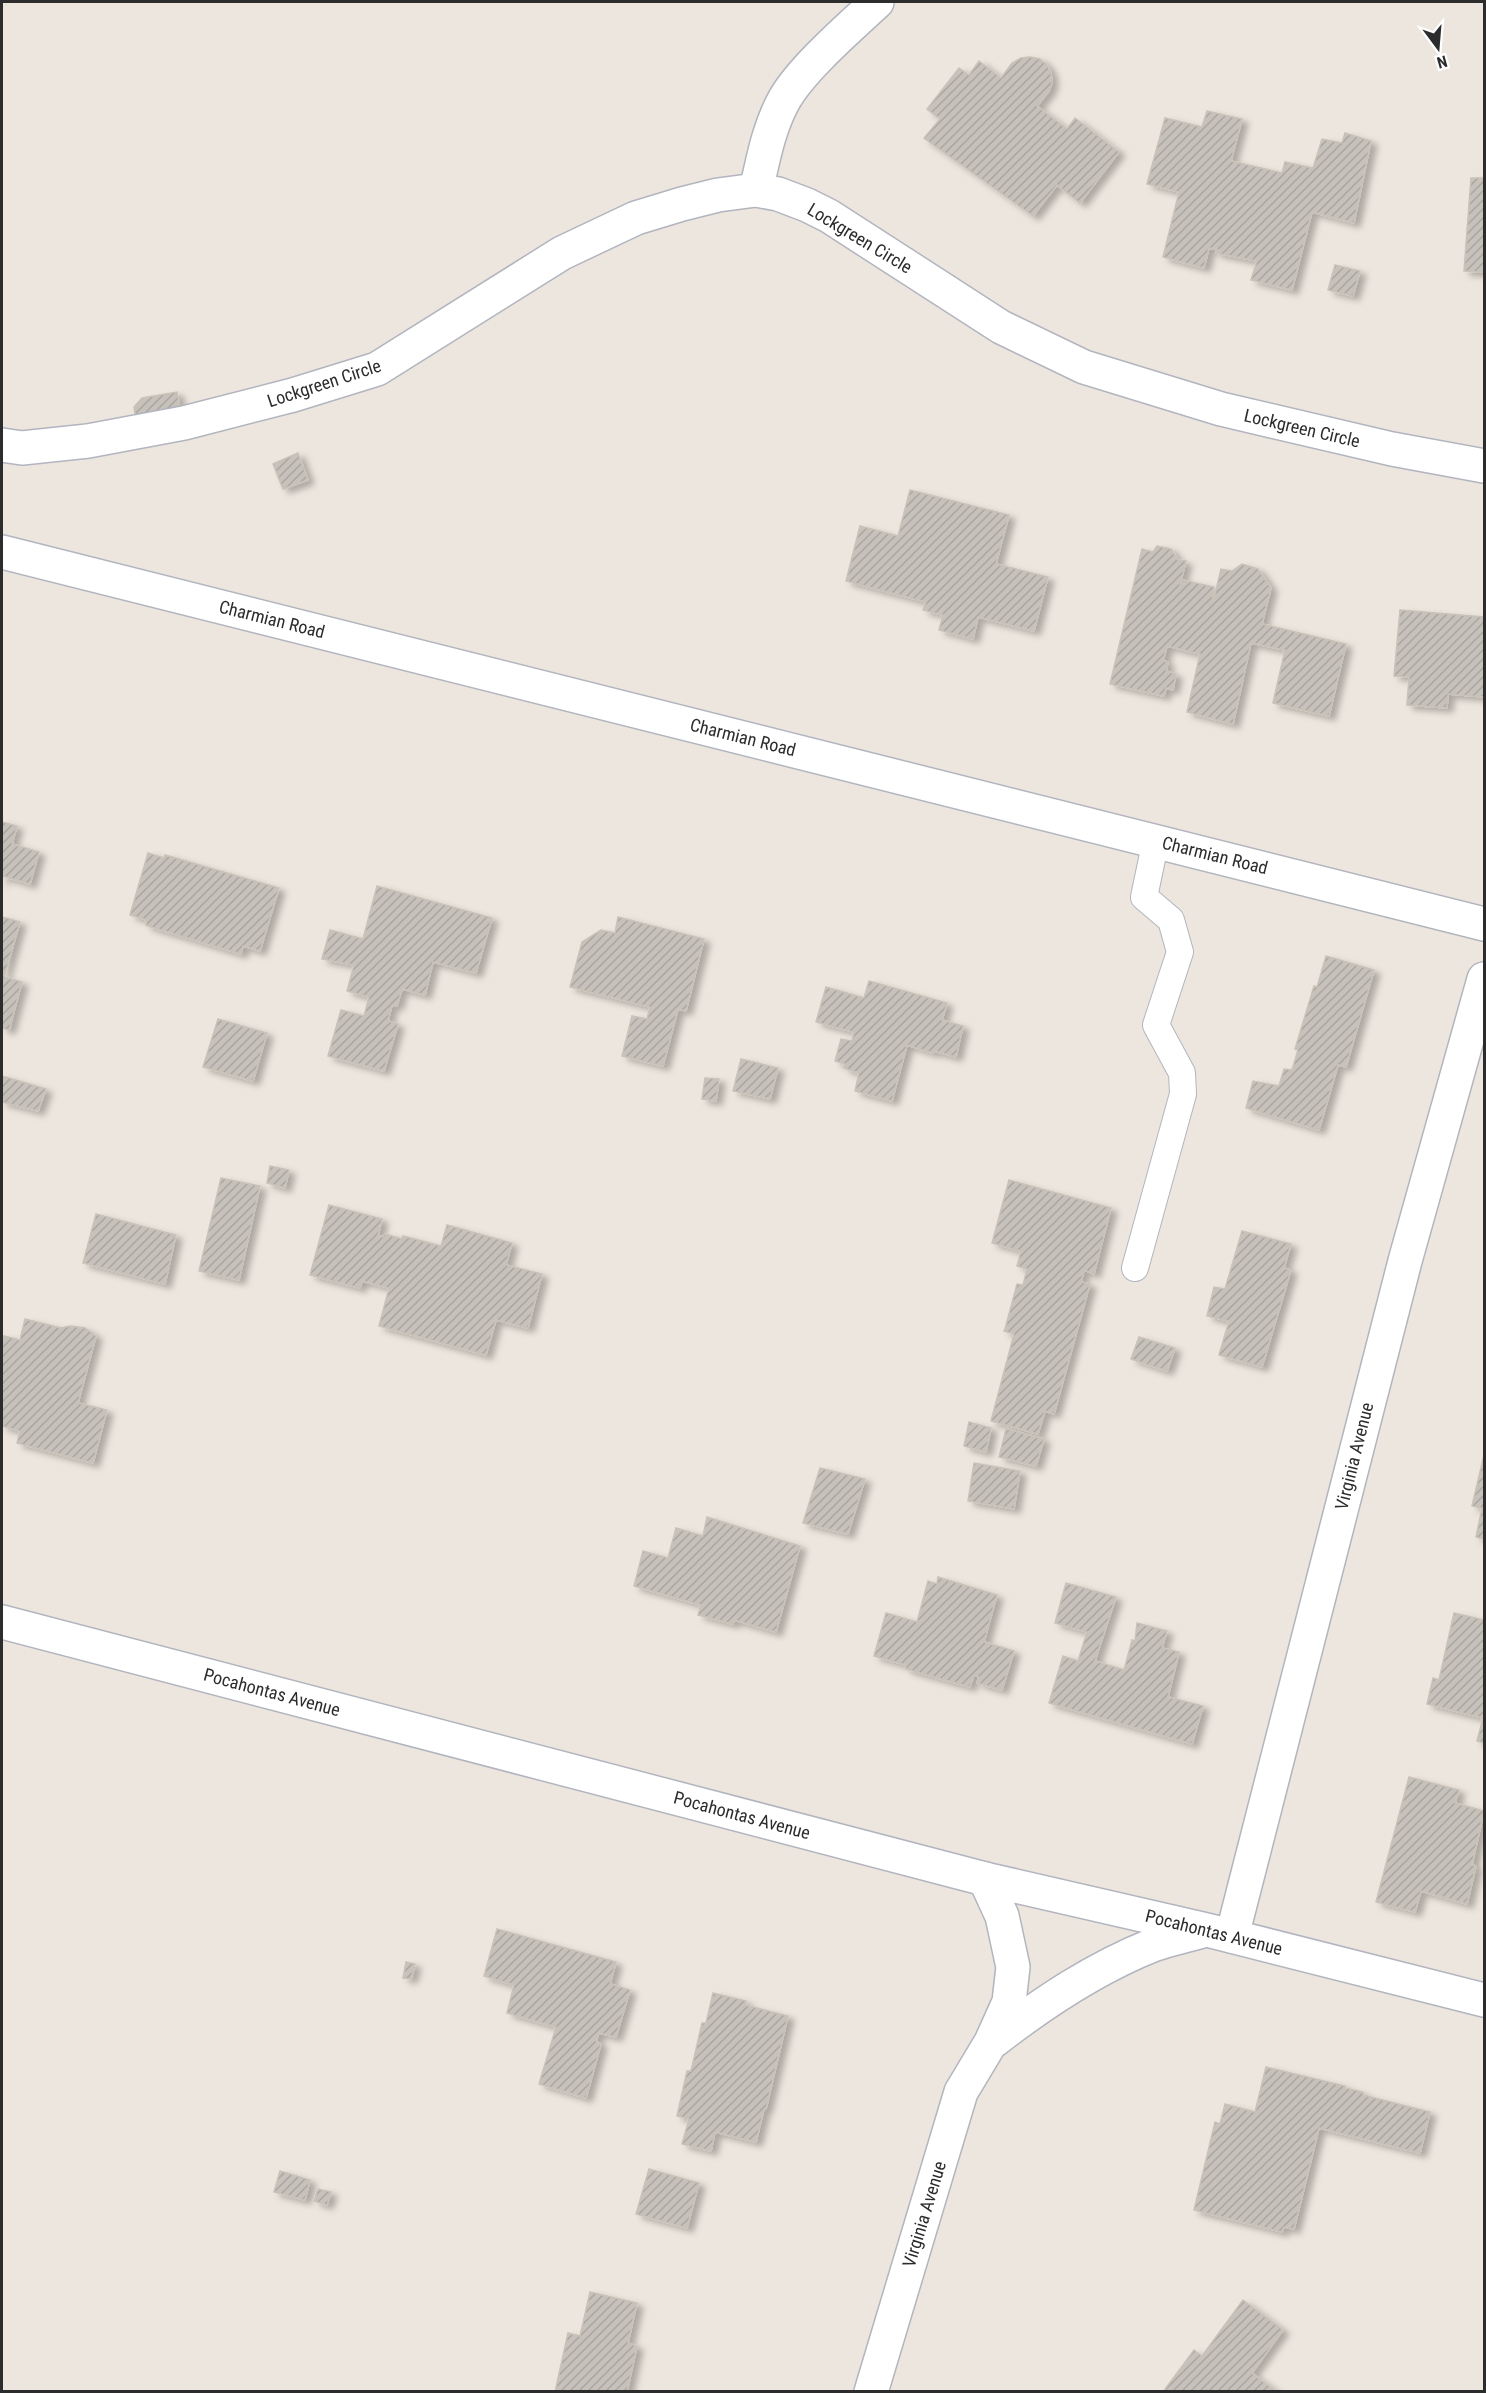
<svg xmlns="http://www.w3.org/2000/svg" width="1486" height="2393" viewBox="0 0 1486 2393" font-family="'Roboto Condensed',sans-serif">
<defs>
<pattern id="building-hatch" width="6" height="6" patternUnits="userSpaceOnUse" patternTransform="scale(1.5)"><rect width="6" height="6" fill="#c6c1ba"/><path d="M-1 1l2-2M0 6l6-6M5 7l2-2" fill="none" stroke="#aaa6a0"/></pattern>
<filter id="shadow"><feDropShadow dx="6" dy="4" stdDeviation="3" flood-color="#0004"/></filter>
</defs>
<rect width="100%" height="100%" fill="#ede6de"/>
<g fill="url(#building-hatch)" stroke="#c9c2b8" stroke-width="1.5" filter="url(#shadow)">
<polygon points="1030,57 1040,59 1047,65 1051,73 1052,83 1049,91 1037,106 1067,129 1075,118 1119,152 1080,203 1057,185 1033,216 924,138 940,119 927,109 959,68 969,75 979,61 1001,78 1012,63 1021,58"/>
<polygon points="1207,111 1242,119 1231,161 1282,173 1285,162 1313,168 1322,139 1342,143 1345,133 1371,141 1354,223 1312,212 1292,290 1251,280 1257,261 1216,253 1218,250 1209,248 1204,268 1163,257 1179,192 1147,184 1165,118 1202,127"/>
<polygon points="1471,178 1484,178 1484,272 1464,271"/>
<polygon points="1335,265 1360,271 1353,296 1328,290"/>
<polygon points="177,392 182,420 136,419 134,407 142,398"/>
<polygon points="298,453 308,480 283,489 273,464"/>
<polygon points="910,490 1009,515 996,564 1048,577 1034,631 978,617 973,639 939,630 943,615 923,610 926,602 846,581 860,526 898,536"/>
<polygon points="1157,546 1171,549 1178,560 1186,561 1179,589 1183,580 1214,587 1212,597 1214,598 1221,569 1232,571 1242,564 1258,569 1271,588 1262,624 1346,644 1329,716 1273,703 1285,650 1251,643 1233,724 1187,712 1200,654 1167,646 1163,661 1168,662 1166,671 1176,674 1173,690 1166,688 1164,696 1110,684 1142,549 1153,552"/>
<polygon points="1400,610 1484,617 1484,697 1448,694 1447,708 1407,705 1409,677 1394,676"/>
<polygon points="2,822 17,826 12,844 39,852 30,884 3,876 2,883"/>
<polygon points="148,853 164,858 165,855 279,888 260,951 243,946 241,954 151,927 146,925 147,920 130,915"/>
<polygon points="377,886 492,918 476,973 433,962 425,995 402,989 397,1006 392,1005 388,1021 398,1024 384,1071 328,1056 341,1010 364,1016 369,997 347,991 354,965 322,959 330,930 363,939"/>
<polygon points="2,917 20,922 4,977 22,982 9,1030 2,1028"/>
<polygon points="618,917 704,939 686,1011 678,1009 663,1066 622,1056 632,1016 647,1019 650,1007 570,987 582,942 601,930 615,933"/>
<polygon points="1326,956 1374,970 1346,1067 1338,1065 1319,1130 1246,1108 1253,1081 1279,1086 1284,1069 1292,1070 1298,1050 1295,1049 1314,986 1317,987"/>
<polygon points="869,981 947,1003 942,1020 963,1026 956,1057 934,1051 933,1053 907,1045 892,1101 855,1091 859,1073 844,1068 845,1064 835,1061 841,1039 852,1041 854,1032 816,1022 826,987 864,998"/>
<polygon points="218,1019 267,1033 253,1081 203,1067"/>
<polygon points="741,1059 778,1068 770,1099 733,1091"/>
<polygon points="2,1076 46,1089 38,1111 2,1102"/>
<polygon points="705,1078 719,1079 716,1101 702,1099"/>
<polygon points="270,1166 289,1170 285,1188 267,1183"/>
<polygon points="221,1178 260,1186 239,1280 199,1271"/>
<polygon points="1009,1180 1111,1208 1094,1274 1084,1270 1081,1282 1090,1284 1054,1414 1045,1411 1038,1434 991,1421 1014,1334 1004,1331 1005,1329 1017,1284 1023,1285 1027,1269 1017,1266 1021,1251 992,1243"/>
<polygon points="329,1205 382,1219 378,1236 383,1237 385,1234 402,1239 403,1236 441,1246 447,1225 512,1243 506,1265 542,1274 528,1328 496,1320 486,1355 379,1326 389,1288 362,1281 360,1288 310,1275"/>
<polygon points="96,1214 176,1235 165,1284 83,1263"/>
<polygon points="1242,1231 1291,1244 1284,1268 1291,1270 1262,1367 1219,1355 1229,1321 1207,1316 1214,1287 1225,1289"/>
<polygon points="25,1319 61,1328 70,1326 85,1328 96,1336 78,1403 107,1410 93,1463 17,1443 20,1431 2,1426 2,1344 4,1336 20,1340"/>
<polygon points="1139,1337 1175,1348 1167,1371 1131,1359"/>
<polygon points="969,1422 991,1428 986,1452 964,1446"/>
<polygon points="1006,1429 1044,1439 1036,1466 999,1457"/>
<polygon points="1484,1455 1484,1539 1476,1537 1482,1508 1472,1506"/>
<polygon points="974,1463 1020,1471 1014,1509 968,1501"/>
<polygon points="820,1468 865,1479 848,1534 803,1523"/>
<polygon points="707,1517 800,1546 776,1632 734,1620 733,1624 698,1615 701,1605 634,1586 643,1551 668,1558 676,1528 703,1536"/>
<polygon points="938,1577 997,1595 984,1642 1014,1651 1002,1690 977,1683 979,1677 974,1675 970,1687 906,1669 906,1665 874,1656 886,1613 917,1622 928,1581 937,1584"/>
<polygon points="1066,1583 1116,1597 1095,1661 1124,1670 1132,1640 1135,1641 1137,1623 1167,1631 1162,1648 1179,1652 1168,1697 1203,1706 1192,1744 1049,1703 1063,1656 1078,1661 1087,1632 1055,1623"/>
<polygon points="1454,1613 1484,1620 1484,1743 1477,1741 1483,1718 1427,1704 1433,1678 1439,1680"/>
<polygon points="1409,1777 1459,1790 1455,1803 1484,1811 1472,1865 1476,1866 1467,1904 1421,1891 1415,1912 1376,1902"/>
<polygon points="497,1929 616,1962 610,1984 630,1990 616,2037 599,2033 596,2041 601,2044 586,2098 539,2084 556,2027 507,2013 514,1985 484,1976"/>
<polygon points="406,1962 415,1964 411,1979 403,1978"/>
<polygon points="713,1993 746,2001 745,2005 788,2016 766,2109 764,2109 756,2142 715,2132 711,2151 682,2144 689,2119 677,2116 687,2071 691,2071 702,2023 706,2023"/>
<polygon points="1266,2067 1345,2086 1345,2088 1363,2092 1363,2095 1430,2112 1420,2153 1319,2128 1294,2229 1284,2227 1282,2232 1194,2210 1215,2122 1220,2124 1225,2104 1255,2112"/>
<polygon points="649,2169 699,2183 687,2228 636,2214"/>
<polygon points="280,2171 310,2180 305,2200 274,2192"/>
<polygon points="318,2189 331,2192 327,2205 314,2201"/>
<polygon points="590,2292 637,2303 628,2343 637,2346 627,2392 555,2392 568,2333 580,2336"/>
<polygon points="1243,2300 1283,2330 1252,2373 1277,2392 1163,2392 1194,2350 1202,2356"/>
</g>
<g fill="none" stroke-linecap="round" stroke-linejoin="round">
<g stroke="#b2b5bf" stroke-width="28">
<polyline id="lane" points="1135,1268 1183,1094 1182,1073 1156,1025 1180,952 1171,920 1144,897 1156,840"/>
</g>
<g stroke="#b2b5bf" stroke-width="36">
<g id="street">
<path d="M756,190C763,161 768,130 783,102C799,71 850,27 877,2"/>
<polyline points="2,445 22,448 88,441 184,423 293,395 377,369 562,253 636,218 682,204 718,195 756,190 778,194 807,205 829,216 1001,327 1084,367 1221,409 1392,449 1484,466"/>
<polyline points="2,552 1484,924"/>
<polyline points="2,1622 985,1879 1207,1930 1484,2000"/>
<polyline points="1232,1936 1405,1261 1484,979"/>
<path d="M995,2040C1044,2002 1095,1968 1153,1945C1169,1939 1186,1936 1202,1931"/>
<polyline points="871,2392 961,2092 991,2042 1009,2002 1013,1967 1002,1916 985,1879"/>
</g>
</g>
<use href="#lane" stroke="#fff" stroke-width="26"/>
<use href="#street" stroke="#fff" stroke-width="33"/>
</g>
<g text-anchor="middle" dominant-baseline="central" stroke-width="4.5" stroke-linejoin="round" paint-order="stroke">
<g font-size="18" fill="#2c2c2c" stroke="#fff">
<text transform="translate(860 238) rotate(31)">Lockgreen Circle</text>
<text transform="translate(324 383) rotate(-18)">Lockgreen Circle</text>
<text transform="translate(1302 428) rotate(13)">Lockgreen Circle</text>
<text transform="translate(272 619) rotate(14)">Charmian Road</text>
<text transform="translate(743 737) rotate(14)">Charmian Road</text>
<text transform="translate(1215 855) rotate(14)">Charmian Road</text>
<text transform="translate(1354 1456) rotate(-76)">Virginia Avenue</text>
<text transform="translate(272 1692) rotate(15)">Pocahontas Avenue</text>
<text transform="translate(742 1815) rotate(15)">Pocahontas Avenue</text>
<text transform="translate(1214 1932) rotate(14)">Pocahontas Avenue</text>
<text transform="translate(924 2214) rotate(-73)">Virginia Avenue</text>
</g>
</g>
<rect width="1486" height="2393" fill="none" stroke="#2c2c2c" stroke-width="6"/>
<g transform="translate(1438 48) rotate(164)" stroke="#ffffff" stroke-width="4.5" paint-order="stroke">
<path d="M0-4.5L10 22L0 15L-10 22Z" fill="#2c2c2c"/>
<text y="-9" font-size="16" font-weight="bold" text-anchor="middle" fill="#2c2c2c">N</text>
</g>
</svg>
